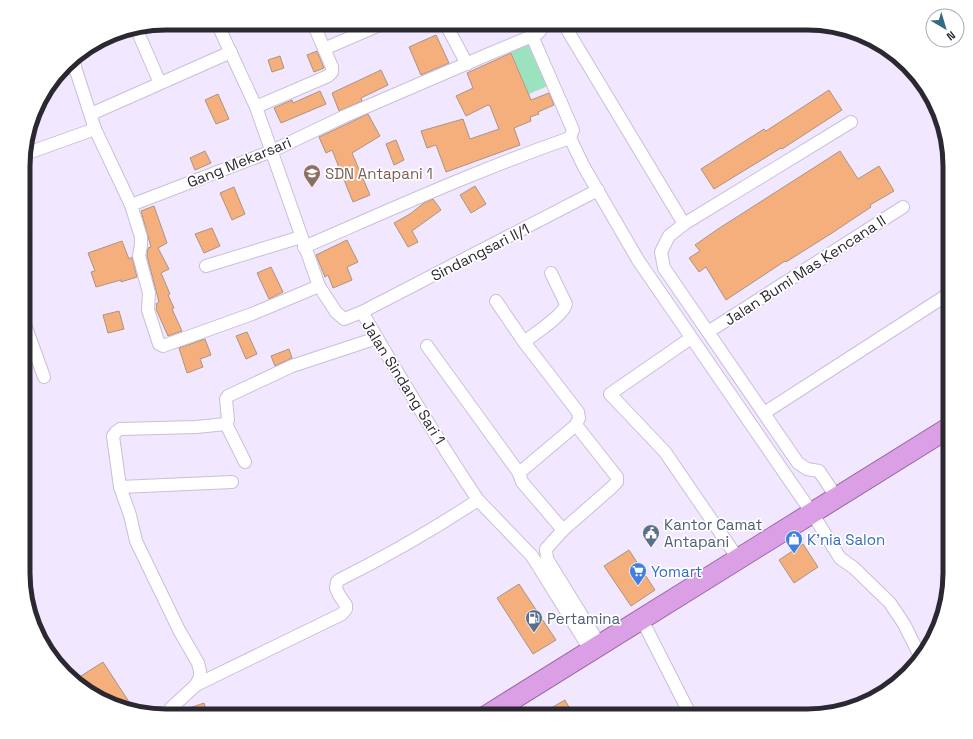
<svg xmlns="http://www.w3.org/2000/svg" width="973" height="739" viewBox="0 0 973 739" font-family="'Space Grotesk',sans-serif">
<rect width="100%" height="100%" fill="#f1e7fe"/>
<polygon fill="#9be3be" points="531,40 550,85 529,94 510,49"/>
<g fill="#f4af7d" stroke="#ad9381">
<polygon points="436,35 449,63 421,75 409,47"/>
<polygon points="317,51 324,68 314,72 307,55"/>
<polygon points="511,53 531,100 549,93 554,105 538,112 539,114 530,117 531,121 514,128 520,145 446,172 436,145 427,148 421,131 463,119 470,139 499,129 490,106 488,105 466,116 456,96 473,88 467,73"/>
<polygon points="280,56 284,68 272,72 268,60"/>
<polygon points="381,70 388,85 361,98 362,101 339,111 332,93"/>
<polygon points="829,90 842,110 782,149 781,148 714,189 701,169 764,129 766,131"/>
<polygon points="320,91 326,104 281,123 274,108 292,100 293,103"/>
<polygon points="218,94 229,119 216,124 205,100"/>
<polygon points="368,114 380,136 352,153 370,195 353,202 332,150 326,153 319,137"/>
<polygon points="396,140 404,160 394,165 386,144"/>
<polygon points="205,151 211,163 195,170 190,158"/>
<polygon points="840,151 858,179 879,166 894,191 870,205 871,207 832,233 786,262 785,261 726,300 706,267 699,272 689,258 700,251 695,245 718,229"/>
<polygon points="475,186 486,204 471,213 460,195"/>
<polygon points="234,187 245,214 232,220 220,193"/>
<polygon points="433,199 441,210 412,231 418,242 408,247 394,223 410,214 424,203"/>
<polygon points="154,206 167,243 158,248 169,269 161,273 170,294 168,295 174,308 172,309 182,331 168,336 156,309 157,307 156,304 159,302 147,256 148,248 151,247 141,211"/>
<polygon points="212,228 220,246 204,253 195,234"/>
<polygon points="347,240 358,262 347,267 352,280 333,288 328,275 325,277 316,255"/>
<polygon points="122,241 129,259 132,257 137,277 121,282 121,280 96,287 91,272 95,271 88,253"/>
<polygon points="271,267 283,292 269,299 257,273"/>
<polygon points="119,311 124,329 108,333 103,315"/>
<polygon points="247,332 257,354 246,359 236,336"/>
<polygon points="205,339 211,355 200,359 203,367 187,373 179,348"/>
<polygon points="289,349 292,358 275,366 271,356"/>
<polygon points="803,544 818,567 794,583 779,560"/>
<polygon points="629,550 655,590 631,606 604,566"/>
<polygon points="519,584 556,640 533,654 497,598"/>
<polygon points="103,662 135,711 111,705 73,681"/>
<polygon points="565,700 574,716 537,716"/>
<polygon points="204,703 208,716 178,716 178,712"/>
</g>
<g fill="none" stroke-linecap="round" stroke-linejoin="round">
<g stroke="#cabed9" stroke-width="14">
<g id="minor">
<path d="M217,23L256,107L319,286L336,312L344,319L362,312C399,376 437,439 478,500L532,556L591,651"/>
<polyline points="445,23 467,64"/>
<polyline points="563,23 684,224"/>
<polyline points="136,28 160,83"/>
<polyline points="532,36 573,130 570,138 584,167 638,260 812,513 840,558 854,568 890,603 904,624 921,658"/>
<polyline points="324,49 384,23"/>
<polyline points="72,58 95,129 131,205 141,237 141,245 139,256 149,293 148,310 159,344 163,346 252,314 319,286"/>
<polyline points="61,71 75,65"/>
<polyline points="256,107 328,76 332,72 332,67 313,23"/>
<polyline points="91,114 231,52"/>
<polyline points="25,154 95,129"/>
<polyline points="131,205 272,151 345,116 489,54 537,34 540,31 541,23"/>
<path d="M304,247C392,209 480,169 570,138"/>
<polyline points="206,266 301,237"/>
<polyline points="496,301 524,342 578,412 579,418 576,425 617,477 617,482 611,488 563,530 546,549 547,559 600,645"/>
<polyline points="362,312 598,190"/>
<polyline points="24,322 44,377"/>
<polyline points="708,332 903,207"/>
<polyline points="691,338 610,394 665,452 739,560"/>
<path d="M524,342C534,334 564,315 566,304L551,273"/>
<polyline points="427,346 519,473"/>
<polyline points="764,413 950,293"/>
<polyline points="245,462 226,424 228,420 226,399 228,396 292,366 377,338"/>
<polyline points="120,487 232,482"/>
<polyline points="837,498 819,471 807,469 798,463 664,268 661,252 669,236 684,224 851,122"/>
<polyline points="563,530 522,482 519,473 576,425"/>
<polyline points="642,620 691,716"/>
<path d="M196,685L342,614L346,609V605L339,595L336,588L337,582L339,580C387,556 434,529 478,500"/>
<polyline points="170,716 171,708 196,685 200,677 200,671 198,663 179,630 136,541 130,515 120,487 113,436 116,432 120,429 196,427 226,424"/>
</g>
</g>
<g stroke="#9766a2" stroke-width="22">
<polyline id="trunk" points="486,716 950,427"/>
</g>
<use href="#minor" stroke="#fff" stroke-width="12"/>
<use href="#trunk" stroke="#da9fe4" stroke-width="20"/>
</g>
<defs>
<g id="school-pin" transform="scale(0.9)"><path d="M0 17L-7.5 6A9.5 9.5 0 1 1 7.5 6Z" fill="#8d6e63" stroke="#fff"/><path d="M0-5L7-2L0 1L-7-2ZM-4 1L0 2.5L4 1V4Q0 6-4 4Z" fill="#fff"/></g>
<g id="civic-pin" transform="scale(0.9)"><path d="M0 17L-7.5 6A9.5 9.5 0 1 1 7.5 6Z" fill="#5c6f8a" stroke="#fff"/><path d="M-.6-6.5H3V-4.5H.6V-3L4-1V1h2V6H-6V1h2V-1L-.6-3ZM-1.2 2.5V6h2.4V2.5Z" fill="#fff"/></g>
<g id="shop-pin" transform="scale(0.9)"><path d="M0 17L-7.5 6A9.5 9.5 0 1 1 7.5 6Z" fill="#3f7fe0" stroke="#fff"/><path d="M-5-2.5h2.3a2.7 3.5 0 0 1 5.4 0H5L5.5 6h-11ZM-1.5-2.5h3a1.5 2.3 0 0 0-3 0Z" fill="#fff"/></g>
<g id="supermarket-pin" transform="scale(0.9)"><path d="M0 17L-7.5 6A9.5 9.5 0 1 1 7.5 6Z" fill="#3f7fe0" stroke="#fff"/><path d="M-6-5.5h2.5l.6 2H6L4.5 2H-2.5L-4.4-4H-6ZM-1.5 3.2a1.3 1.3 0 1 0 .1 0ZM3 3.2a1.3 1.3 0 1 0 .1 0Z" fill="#fff"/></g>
<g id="fuel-pin" transform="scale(0.9)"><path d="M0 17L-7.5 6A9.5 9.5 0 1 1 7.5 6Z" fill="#5c6f8a" stroke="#fff"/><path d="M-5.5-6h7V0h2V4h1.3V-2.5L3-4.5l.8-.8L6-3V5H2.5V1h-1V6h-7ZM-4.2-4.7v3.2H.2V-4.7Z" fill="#fff"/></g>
</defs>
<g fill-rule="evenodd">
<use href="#school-pin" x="312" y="173"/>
<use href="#civic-pin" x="651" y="533"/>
<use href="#shop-pin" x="794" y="539"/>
<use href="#supermarket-pin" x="638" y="571"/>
<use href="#fuel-pin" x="534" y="618"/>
</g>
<g text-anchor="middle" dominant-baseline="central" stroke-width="3.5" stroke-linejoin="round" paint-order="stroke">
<g font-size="15" fill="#2c2832" stroke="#fff">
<text transform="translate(239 162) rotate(-22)">Gang Mekarsari</text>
<text transform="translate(480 252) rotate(-27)">Sindangsari II/1</text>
<text transform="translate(805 270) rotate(-33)">Jalan Bumi Mas Kencana II</text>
<text transform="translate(404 382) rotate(58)">Jalan Sindang Sari 1</text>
</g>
<g font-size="15" fill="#785e54" stroke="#fff" text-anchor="start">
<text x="325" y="173">SDN Antapani 1</text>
</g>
<g font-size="15" fill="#4e5e75" stroke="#fff" text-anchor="start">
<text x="664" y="524">Kantor Camat<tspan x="664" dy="17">Antapani</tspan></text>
<text x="547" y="618">Pertamina</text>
</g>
<g font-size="15" fill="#366cbe" stroke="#fff" text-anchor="start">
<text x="807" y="539">K'nia Salon</text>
<text x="651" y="571">Yomart</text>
</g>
</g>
<path d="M0 0H973V739H0ZM166 30H807A136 136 0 0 1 943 166V573A136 136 0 0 1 807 709H166A136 136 0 0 1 30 573V166A136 136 0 0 1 166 30Z" fill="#fff" fill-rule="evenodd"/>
<path fill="none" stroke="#2c2832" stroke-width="5" d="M166 30H807A136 136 0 0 1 943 166V573A136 136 0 0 1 807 709H166A136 136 0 0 1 30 573V166A136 136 0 0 1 166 30Z"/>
<g transform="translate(945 28) rotate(142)"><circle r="19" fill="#ffffff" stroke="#aba9ad"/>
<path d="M0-3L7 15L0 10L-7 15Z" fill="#366986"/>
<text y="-6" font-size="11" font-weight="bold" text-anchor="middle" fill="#2c2832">N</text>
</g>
</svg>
